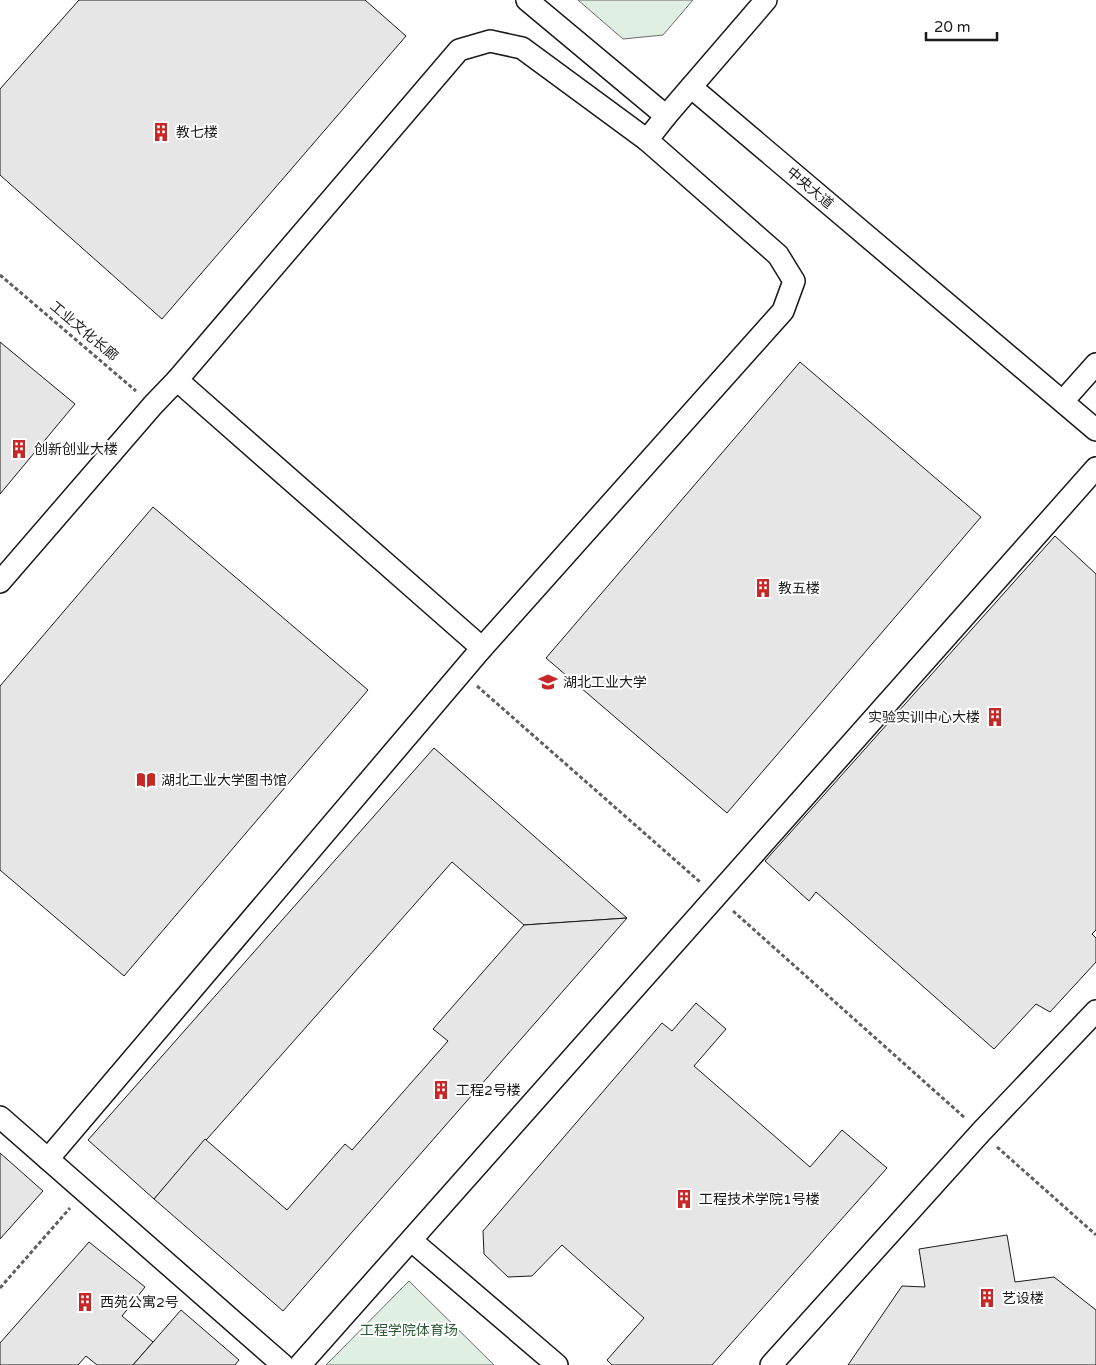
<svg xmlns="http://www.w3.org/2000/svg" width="1096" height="1365" viewBox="0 0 1096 1365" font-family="'Varela Round','Noto Sans SC',sans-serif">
<rect width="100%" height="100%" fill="#fff"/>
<g fill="#e0efe3" stroke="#6a6a6a">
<polygon points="578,0 693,0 663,35 623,39"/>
<polygon points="409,1281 494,1365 326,1365"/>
</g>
<g fill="#e6e6e6" stroke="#1a1a1a">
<polygon points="79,0 365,0 406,36 162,319 0,175 0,89"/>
<polygon points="0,342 75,404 0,494"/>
<polygon points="800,362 981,517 727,813 546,658"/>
<polygon points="153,507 368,690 124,976 0,870 0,686"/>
<polygon points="1055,536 1096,574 1096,930 1092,934 1096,938 1096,962 1050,1012 1036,1004 994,1049 816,892 809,901 765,861"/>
<polygon points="434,748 627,918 524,925 452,862 154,1199 88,1140"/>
<polygon points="627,918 283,1311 154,1199 205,1139 287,1210 345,1144 352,1150 448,1041 433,1029 524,925"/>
<polygon points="696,1003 726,1029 694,1066 810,1167 842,1130 887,1168 712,1365 612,1365 607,1360 644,1318 562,1245 532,1276 508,1277 484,1254 483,1231 662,1023 672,1031"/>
<polygon points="0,1153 43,1191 0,1239"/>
<polygon points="1007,1235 1015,1282 1054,1277 1096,1310 1096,1365 848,1365 902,1286 925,1287 919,1249"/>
<polygon points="89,1242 145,1287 122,1316 153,1342 133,1365 97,1365 86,1356 78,1365 0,1365 0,1343"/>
<polygon points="181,1310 239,1360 235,1365 133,1365"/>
</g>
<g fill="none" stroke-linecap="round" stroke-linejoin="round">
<g stroke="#1a1a1a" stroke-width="24">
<g id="minor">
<polyline points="527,0 666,116 691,87 1096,430"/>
<polyline points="691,87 766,0"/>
<polyline points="177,380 459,50 490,41 522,48 647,140"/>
<polyline points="1063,401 1096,364"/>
<polyline points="0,582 153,405 177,380 482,648 48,1159"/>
<polyline points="482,648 783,311 794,281 778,255 647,140 666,116"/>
<polyline points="0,1117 283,1365"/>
<polyline points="412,1241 557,1365"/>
<polyline points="300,1365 1096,468"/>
<polyline points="771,1365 981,1132 1096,1011"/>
</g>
</g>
<g stroke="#5f5f5f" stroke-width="3" stroke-dasharray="4 2.5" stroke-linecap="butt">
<polyline points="0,275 136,391"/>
<polyline points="477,686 700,882"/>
<polyline points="733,911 965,1118"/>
<polyline points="997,1147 1096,1235"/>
<polyline points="0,1288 70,1208"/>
</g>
<use href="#minor" stroke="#fff" stroke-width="21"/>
</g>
<defs>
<g id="building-bare" transform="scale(1.5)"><path d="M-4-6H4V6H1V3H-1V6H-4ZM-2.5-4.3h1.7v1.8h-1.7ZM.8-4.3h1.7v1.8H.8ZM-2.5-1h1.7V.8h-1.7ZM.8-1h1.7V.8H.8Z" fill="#c62828" stroke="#fff" stroke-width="2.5" paint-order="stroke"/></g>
<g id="university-bare" transform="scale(1.5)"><path d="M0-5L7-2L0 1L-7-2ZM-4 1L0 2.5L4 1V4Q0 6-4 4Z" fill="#c62828" stroke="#fff" stroke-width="2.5" paint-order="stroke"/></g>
<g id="library-bare" transform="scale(1.5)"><path d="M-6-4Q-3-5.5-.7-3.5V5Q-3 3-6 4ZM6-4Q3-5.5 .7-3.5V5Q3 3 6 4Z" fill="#c62828" stroke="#fff" stroke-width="2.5" paint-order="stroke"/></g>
</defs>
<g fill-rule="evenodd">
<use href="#building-bare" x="161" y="132"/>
<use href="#building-bare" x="19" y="449"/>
<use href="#building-bare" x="763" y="588"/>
<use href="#university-bare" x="548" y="682"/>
<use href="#building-bare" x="995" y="717"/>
<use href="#library-bare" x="146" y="780"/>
<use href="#building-bare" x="441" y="1090"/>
<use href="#building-bare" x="684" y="1199"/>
<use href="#building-bare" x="987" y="1298"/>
<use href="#building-bare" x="85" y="1302"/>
</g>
<g text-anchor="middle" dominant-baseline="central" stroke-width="4" stroke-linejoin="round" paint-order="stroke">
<g font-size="14" fill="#1a1a1a" stroke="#fff" text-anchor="start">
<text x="176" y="132">教七楼</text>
<text x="34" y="449">创新创业大楼</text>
<text x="778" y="588">教五楼</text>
<text x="563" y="682">湖北工业大学</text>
<text x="980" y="717" text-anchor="end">实验实训中心大楼</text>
<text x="161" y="780">湖北工业大学图书馆</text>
<text x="456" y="1090">工程2号楼</text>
<text x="699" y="1199">工程技术学院1号楼</text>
<text x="1002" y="1298">艺设楼</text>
<text x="100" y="1302">西苑公寓2号</text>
</g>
<g font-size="14" fill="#1a1a1a" stroke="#fff">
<text transform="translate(810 188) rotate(40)">中央大道</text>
<text transform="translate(84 331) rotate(40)">工业文化长廊</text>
</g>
<g font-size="14" fill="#2b5a34" stroke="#fff">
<text x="409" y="1330">工程学院体育场</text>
</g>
</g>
<path d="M926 32v8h71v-8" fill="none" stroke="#1a1a1a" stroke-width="2.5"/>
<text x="934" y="32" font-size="15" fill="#1a1a1a" stroke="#ffffff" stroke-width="4" paint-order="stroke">20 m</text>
</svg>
